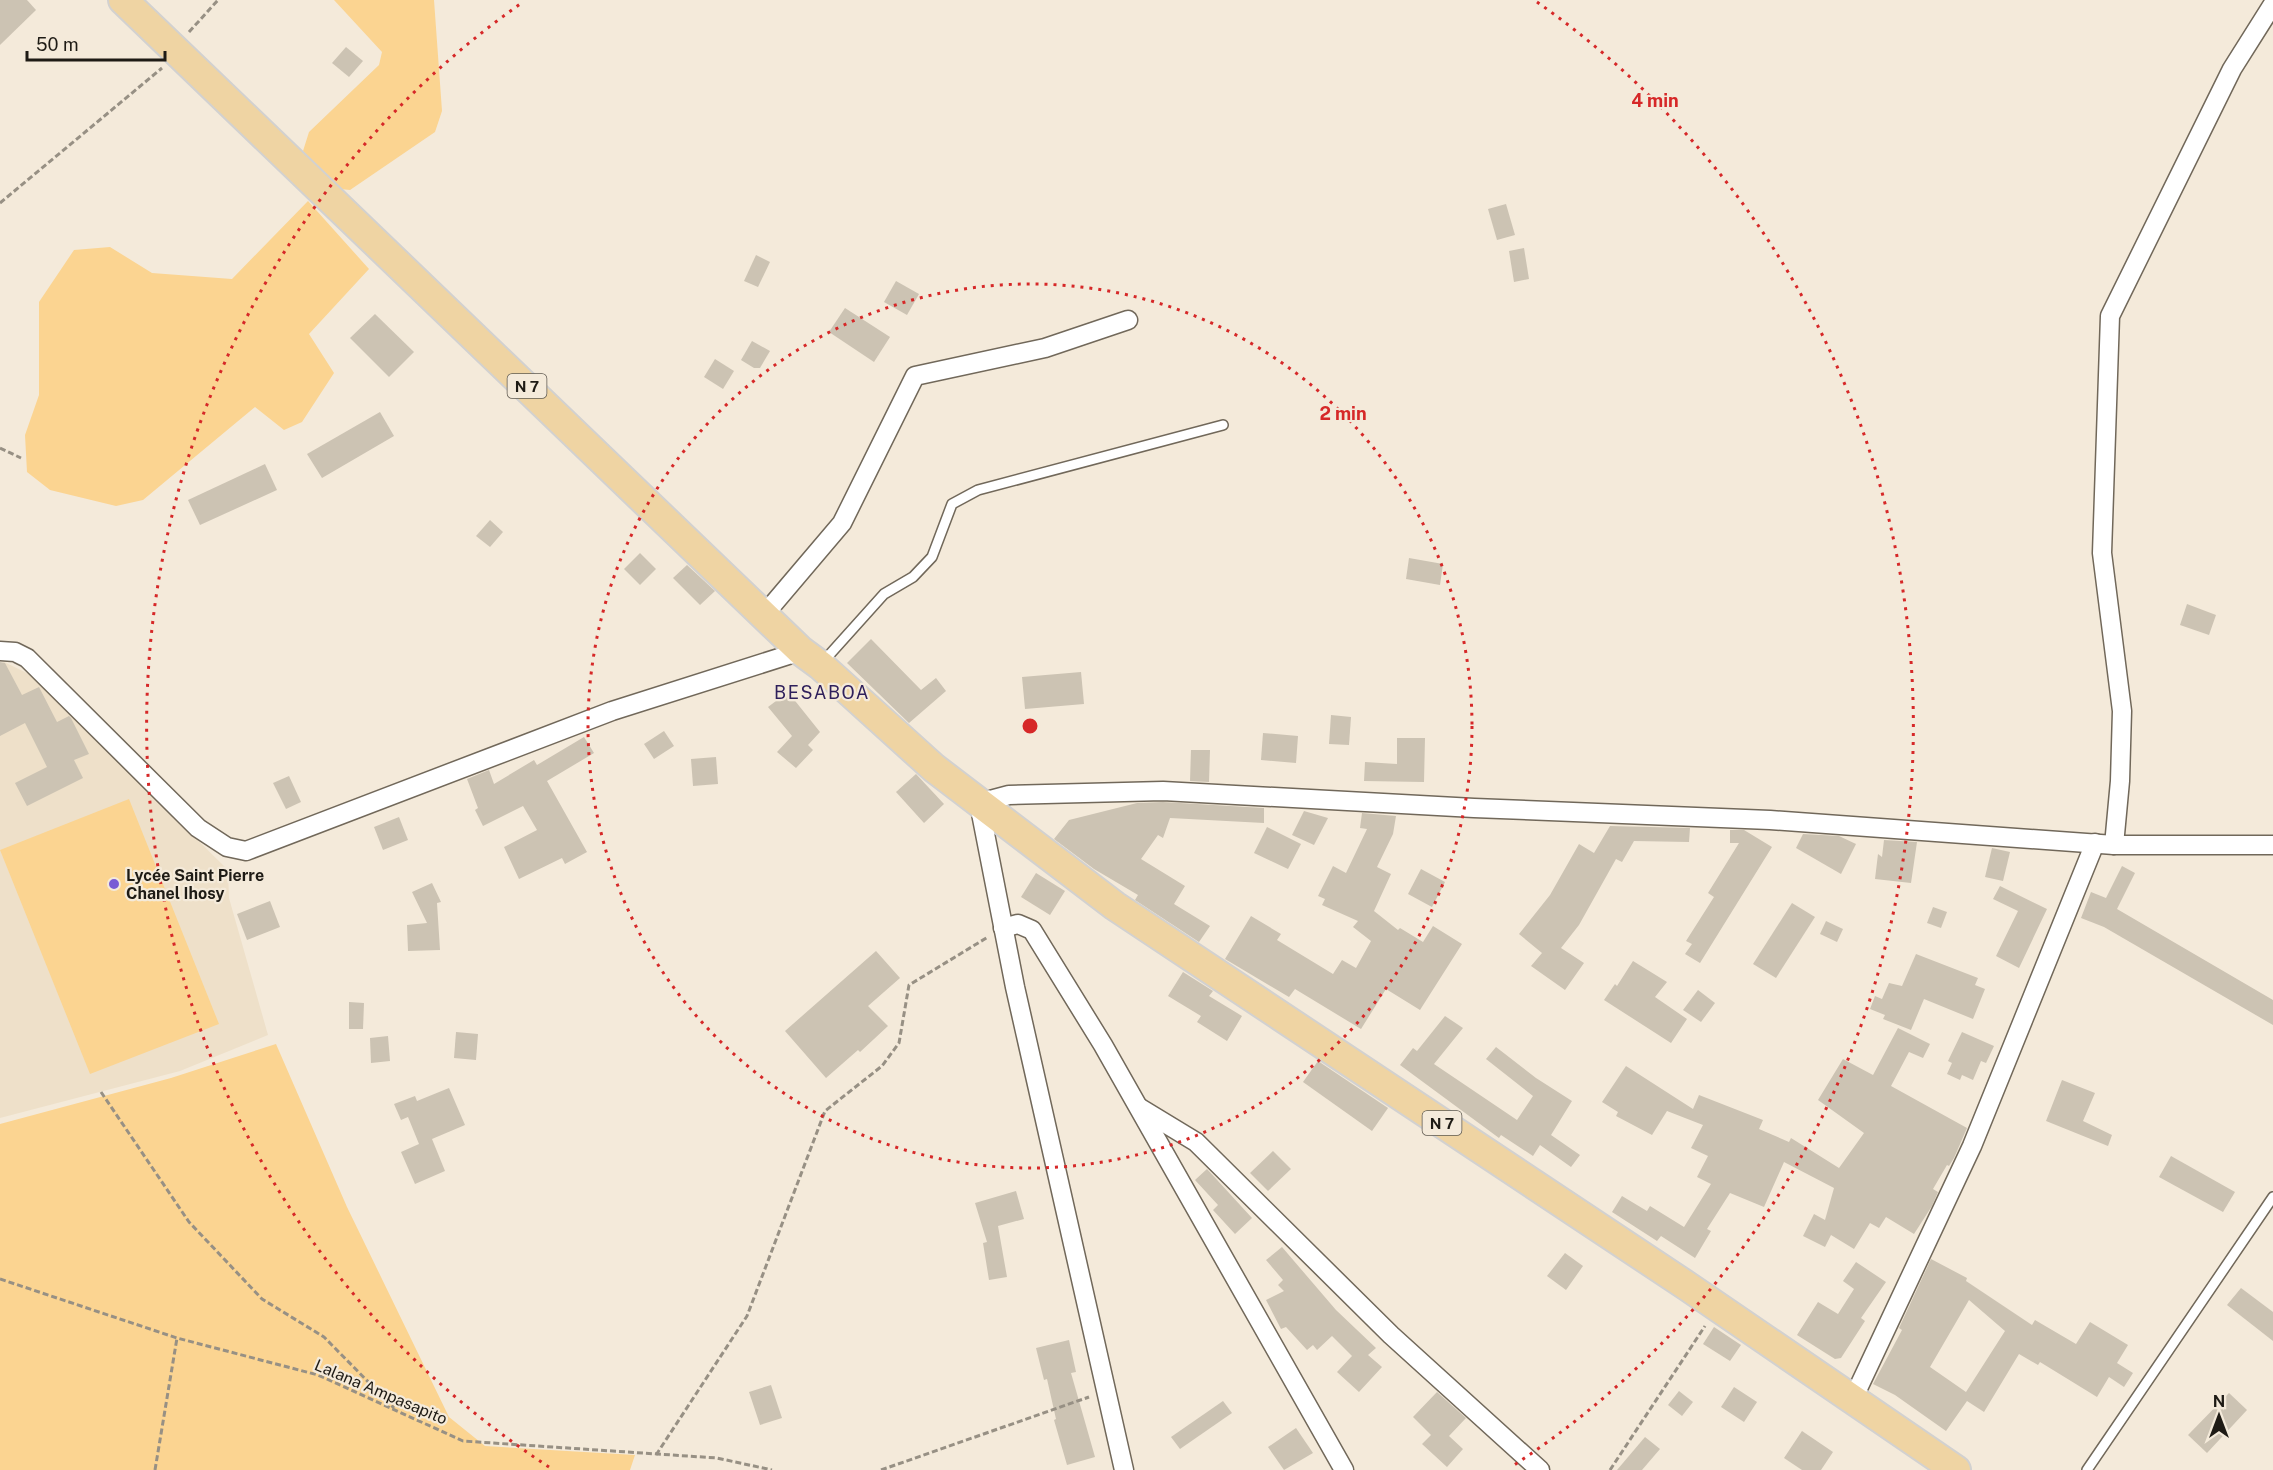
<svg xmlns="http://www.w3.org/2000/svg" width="2273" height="1470" viewBox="0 0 2273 1470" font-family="'Public Sans',sans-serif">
<rect width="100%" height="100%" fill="#f4eada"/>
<polygon fill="#eee0c9" points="4,662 29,674 228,870 229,898 268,1035 180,1071 0,1118 0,664"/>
<g fill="#fbd491">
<polygon points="334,0 434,0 442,111 435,132 350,190 340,189 303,151 309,132 379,65 382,52"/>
<polygon points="308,201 369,269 309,334 334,373 302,422 284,430 255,407 143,500 116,506 50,490 27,472 25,435 39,395 39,302 74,250 110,247 152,273 232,279"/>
<polygon points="129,799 219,1024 90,1074 0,850"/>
<polygon points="276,1044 347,1207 449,1417 485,1446 635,1455 630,1470 0,1470 0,1124 171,1078"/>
</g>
<g fill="#ccc3b3" fill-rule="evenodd">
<polygon points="0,0 27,0 36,10 0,45"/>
<polygon points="346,47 363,61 349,77 332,63"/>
<polygon points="1506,204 1515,235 1497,240 1488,209"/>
<polygon points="1524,248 1529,279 1514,282 1509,251"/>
<polygon points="756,255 770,262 758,287 744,281"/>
<polygon points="896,281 919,294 907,315 884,302"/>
<polygon points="845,308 890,337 874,362 829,332"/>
<polygon points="375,314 414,352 389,377 350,338"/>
<polygon points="752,341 770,351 760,368 754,368 741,360"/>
<polygon points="715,359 734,371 723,389 704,377"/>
<polygon points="380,412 394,436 322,478 307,454"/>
<polygon points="265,464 277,490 200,525 188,500"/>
<polygon points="490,520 503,532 490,547 476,536"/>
<polygon points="640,553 656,569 640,585 624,569"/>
<polygon points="1409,558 1443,564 1440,585 1406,579"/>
<polygon points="687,565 715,591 700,605 673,578"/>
<polygon points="2187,604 2216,615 2209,635 2180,625"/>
<polygon points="871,639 921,690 936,678 946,691 909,723 847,663"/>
<polygon points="0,662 5,663 22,695 39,687 57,722 69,716 71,718 89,754 74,760 83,778 27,806 15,783 47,767 25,723 0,736"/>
<polygon points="1081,672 1084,704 1025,709 1022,677"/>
<polygon points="788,692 820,732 808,745 813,750 796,768 777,752 792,736 768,707"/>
<polygon points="1331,715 1351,717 1349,745 1329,744"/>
<polygon points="664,731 674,746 654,759 644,744"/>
<polygon points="1263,733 1298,736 1296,763 1261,760"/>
<polygon points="584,737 594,753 547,781 587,852 565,864 562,858 519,879 504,847 537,830 523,806 483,826 475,810 478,808 467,779 489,770 494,784 534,760 537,765"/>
<polygon points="1397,738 1425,738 1424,782 1364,781 1365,762 1397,764"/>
<polygon points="1191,750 1210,750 1209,782 1190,781"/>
<polygon points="716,757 718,784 693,786 691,759"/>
<polygon points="916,774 944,804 924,823 896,792"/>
<polygon points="289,776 301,802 286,809 273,783"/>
<polygon points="1163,802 1264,808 1264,823 1170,818 1163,838 1158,835 1141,859 1185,886 1174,904 1210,926 1199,942 1135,900 1138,895 1094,869 1054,839 1069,820 1137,803"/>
<polygon points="1304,811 1328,818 1314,845 1292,835"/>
<polygon points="1362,813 1396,816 1393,834 1377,867 1391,874 1374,911 1398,930 1400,928 1423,942 1433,926 1462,944 1420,1010 1386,989 1361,1029 1295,989 1289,997 1225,959 1251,916 1281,934 1277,940 1333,974 1342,960 1356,968 1371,941 1353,927 1358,921 1322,905 1325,899 1318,896 1333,866 1346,873 1367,829 1360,828"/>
<polygon points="399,817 408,840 383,850 374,827"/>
<polygon points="1610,826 1690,828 1689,842 1634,841 1622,862 1616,859 1579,925 1561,948 1584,963 1565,990 1531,966 1542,953 1519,934 1550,895 1579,844 1594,853"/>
<polygon points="1267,827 1301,844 1288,869 1254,853"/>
<polygon points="1730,830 1744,830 1772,847 1700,963 1685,954 1692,944 1686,941 1714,897 1708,893 1739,843 1730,843"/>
<polygon points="1803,834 1839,836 1856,844 1841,874 1796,848"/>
<polygon points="1884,840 1917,842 1911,883 1875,879 1878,854 1882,857"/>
<polygon points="1992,848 2010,852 2003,881 1985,877"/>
<polygon points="2122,866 2135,873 2117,909 2273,1000 2273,1025 2104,927 2081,918 2091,892 2106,898"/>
<polygon points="1421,869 1445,882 1432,907 1408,894"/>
<polygon points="1036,873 1065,891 1050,915 1021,897"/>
<polygon points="432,883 441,902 437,903 440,950 408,951 407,925 427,923 412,892"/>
<polygon points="2000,886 2047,909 2019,968 1996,956 2018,911 1993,899"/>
<polygon points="270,901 280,927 247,940 237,914"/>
<polygon points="1792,903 1815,917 1776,978 1753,964"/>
<polygon points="1933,907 1947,912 1941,928 1927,923"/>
<polygon points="1826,921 1843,929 1837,942 1820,934"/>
<polygon points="876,951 900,978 868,1006 888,1026 860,1052 858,1050 826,1078 785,1031"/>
<polygon points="1916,954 1978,978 1975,985 1985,989 1973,1019 1924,999 1911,1030 1883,1019 1885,1015 1870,1009 1875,996 1882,999 1889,983 1902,986"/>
<polygon points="1633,961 1667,982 1655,997 1687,1019 1671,1043 1604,1000 1615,984 1617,986"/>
<polygon points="1183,972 1213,991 1209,996 1242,1016 1227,1041 1197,1022 1201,1016 1168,996"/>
<polygon points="1698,990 1715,1003 1701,1022 1683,1010"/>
<polygon points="349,1002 364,1003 363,1029 349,1029"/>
<polygon points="1445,1016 1463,1028 1434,1064 1517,1120 1533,1096 1486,1059 1496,1047 1536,1078 1572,1101 1551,1135 1580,1155 1571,1167 1540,1145 1533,1156 1501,1135 1499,1138 1400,1065 1413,1048 1417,1051"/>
<polygon points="1898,1028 1930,1044 1923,1058 1909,1052 1891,1086 1967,1128 1954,1158 1949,1166 1947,1165 1933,1189 1938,1192 1932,1206 1914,1234 1886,1217 1879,1228 1870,1223 1854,1249 1831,1235 1825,1247 1803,1236 1814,1214 1825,1220 1834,1188 1784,1162 1764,1207 1730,1193 1707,1229 1711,1231 1695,1258 1661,1236 1657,1241 1612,1212 1622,1196 1647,1211 1650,1206 1684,1227 1711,1184 1697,1177 1708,1156 1691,1148 1703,1125 1667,1111 1652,1135 1616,1116 1618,1112 1602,1102 1626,1066 1693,1109 1699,1095 1763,1120 1759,1129 1789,1142 1791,1138 1839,1168 1864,1133 1818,1100 1843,1059 1873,1075"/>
<polygon points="456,1032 478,1034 476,1060 454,1058"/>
<polygon points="1962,1032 1994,1046 1986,1063 1981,1061 1973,1080 1962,1075 1960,1080 1947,1074 1952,1063 1948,1061"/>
<polygon points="388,1036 390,1061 371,1063 370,1038"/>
<polygon points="1318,1061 1388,1108 1372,1131 1303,1082"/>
<polygon points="2062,1080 2095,1093 2083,1121 2112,1135 2108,1146 2046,1121"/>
<polygon points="449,1088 465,1125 432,1139 445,1171 415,1184 401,1152 419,1144 408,1117 401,1120 394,1104 415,1096 417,1101"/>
<polygon points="1273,1151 1291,1169 1268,1191 1250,1173"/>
<polygon points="2171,1156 2235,1192 2223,1212 2159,1177"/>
<polygon points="1207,1169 1252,1218 1235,1234 1213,1210 1218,1205 1195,1180"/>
<polygon points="1016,1191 1024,1219 998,1226 1007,1277 989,1280 983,1243 987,1242 975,1203"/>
<polygon points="1282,1247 1336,1310 1376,1348 1368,1355 1382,1367 1359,1392 1337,1372 1352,1356 1332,1336 1317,1350 1313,1345 1307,1350 1286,1327 1281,1329 1266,1300 1284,1291 1278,1285 1283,1280 1266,1260"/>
<polygon points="1565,1253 1583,1266 1566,1290 1547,1276"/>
<path d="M1931,1259L1967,1278L1966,1281L2032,1325L2035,1320L2076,1344L2090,1322L2128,1345L2117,1363L2133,1373L2124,1387L2109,1377L2097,1397L2040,1362L2038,1365L2019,1354L1984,1412L1967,1401L1946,1431L1895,1395L1873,1384L1902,1330L1899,1328ZM1969,1300L2005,1331L1966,1392L1930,1367Z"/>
<polygon points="1856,1262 1886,1282 1861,1318 1865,1321 1841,1358 1835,1359 1797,1335 1818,1302 1838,1314 1854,1289 1843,1281"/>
<polygon points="2241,1288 2273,1312 2273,1341 2227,1305"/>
<polygon points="1714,1327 1741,1345 1730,1361 1703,1344"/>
<polygon points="1069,1340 1076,1372 1071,1373 1095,1457 1067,1465 1054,1420 1056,1419 1047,1379 1044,1380 1036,1348"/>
<polygon points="771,1385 782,1418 760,1425 749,1392"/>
<polygon points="1734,1387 1757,1402 1744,1422 1721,1407"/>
<polygon points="1679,1391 1693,1402 1682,1416 1668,1405"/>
<polygon points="1437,1392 1466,1418 1449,1436 1463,1449 1447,1467 1422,1444 1431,1435 1413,1417"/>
<polygon points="2229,1393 2247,1410 2207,1453 2188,1435"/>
<polygon points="1223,1401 1232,1413 1180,1449 1171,1437"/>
<polygon points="1296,1428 1313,1453 1284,1470 1268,1447"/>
<polygon points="1802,1431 1833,1452 1821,1470 1802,1470 1784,1458"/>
<polygon points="1645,1437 1660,1449 1642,1470 1617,1470"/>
</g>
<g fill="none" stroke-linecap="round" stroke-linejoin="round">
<g stroke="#71685a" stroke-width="12">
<g id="lane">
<polyline points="822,663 884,594 913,577 932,557 952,504 978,490 1223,425"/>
<polyline points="2087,1470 2273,1197"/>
</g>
</g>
<g stroke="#71685a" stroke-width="21">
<g id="street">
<polyline points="764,615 842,523 915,376 1045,348 1128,320"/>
<polyline points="0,651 15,652 27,658 198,828 227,847 246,851 612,711 801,651"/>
<polyline points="2114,845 2120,781 2122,711 2102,553 2110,316 2232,69 2273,4"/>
<polyline points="1003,928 1018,924 1032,930 1103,1045 1344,1470"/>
<polyline points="1140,1108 1196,1142 1391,1335 1540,1470"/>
<polyline points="1853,1399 1972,1146 2095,843"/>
<polyline points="1124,1470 1015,987 979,803 1009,795 1163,791 1474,808 1770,820 2114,845 2273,845"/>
</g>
</g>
<g stroke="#d2d1d0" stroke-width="32">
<polyline id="primary" points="123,0 801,651 820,665 934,768 1115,906 1687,1286 1956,1470"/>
</g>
<g stroke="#979084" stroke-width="3" stroke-dasharray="6 3" stroke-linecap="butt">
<polyline points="189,32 218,0"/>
<polyline points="0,203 162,68"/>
<polyline points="0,448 21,458"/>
<polyline points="101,1092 189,1222 262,1299 324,1337 394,1408"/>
<polyline points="0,1279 177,1338 318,1375 463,1441 717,1458 772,1470"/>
<polyline points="656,1455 747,1316 825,1111 882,1066 899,1043 909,985 988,937"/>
<polyline points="155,1470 177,1338"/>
<polyline points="881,1470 1089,1397"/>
<polyline points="1610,1470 1705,1326"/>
</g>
<use href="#lane" stroke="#fff" stroke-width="9"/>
<use href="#street" stroke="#fff" stroke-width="18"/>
<use href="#primary" stroke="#efd4a3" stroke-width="28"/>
</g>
<g fill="none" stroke="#d62828" stroke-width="3" stroke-dasharray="3 6">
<circle cx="1030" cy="726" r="442"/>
<path d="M549 1467A884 884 0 0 1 523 2M1537 2A884 884 0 0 1 1511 1467"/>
</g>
<circle fill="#795bd5" stroke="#f4eada" stroke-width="2" cx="114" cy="884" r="6"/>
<g text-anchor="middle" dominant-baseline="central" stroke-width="4.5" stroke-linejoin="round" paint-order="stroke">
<g fill="#f4eada" stroke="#5e5950" stroke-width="1.5">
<rect x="507.5" y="374" width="39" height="24" rx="4.5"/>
<rect x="1422.5" y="1111" width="39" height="24" rx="4.5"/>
</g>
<g font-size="15" font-weight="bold" fill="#1e1b15">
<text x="527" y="386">N 7</text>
<text x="1442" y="1123">N 7</text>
</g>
<g font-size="16" font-weight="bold" fill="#1e1b15" stroke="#f4eada" text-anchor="start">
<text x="126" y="875">Lycée Saint Pierre<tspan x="126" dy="18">Chanel Ihosy</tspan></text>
</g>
<g font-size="16" fill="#1e1b15" stroke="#f4eada">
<text transform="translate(381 1392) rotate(23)">Lalana Ampasapito</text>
</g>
<g font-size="18" letter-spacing="1.5" fill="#2f205b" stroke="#f4eada">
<text x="822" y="692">BESABOA</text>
</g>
</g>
<circle cx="1030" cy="726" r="9" fill="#d62828" stroke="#f4eada" stroke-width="3"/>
<g font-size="18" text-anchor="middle" font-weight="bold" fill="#d62828" stroke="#f4eada" stroke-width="4.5" stroke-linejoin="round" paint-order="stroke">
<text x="1655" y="107">4 min</text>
<text x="1343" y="420">2 min</text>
</g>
<g transform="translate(2219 1416)" stroke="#f4eada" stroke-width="4.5" paint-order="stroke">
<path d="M0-4.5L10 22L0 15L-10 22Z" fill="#1e1b15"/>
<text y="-9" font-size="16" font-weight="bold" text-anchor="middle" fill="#1e1b15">N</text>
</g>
<path d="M27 51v9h138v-9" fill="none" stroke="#1e1b15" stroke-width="3"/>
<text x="36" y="51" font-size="18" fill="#1e1b15" stroke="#f4eada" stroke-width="4.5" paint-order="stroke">50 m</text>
</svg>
